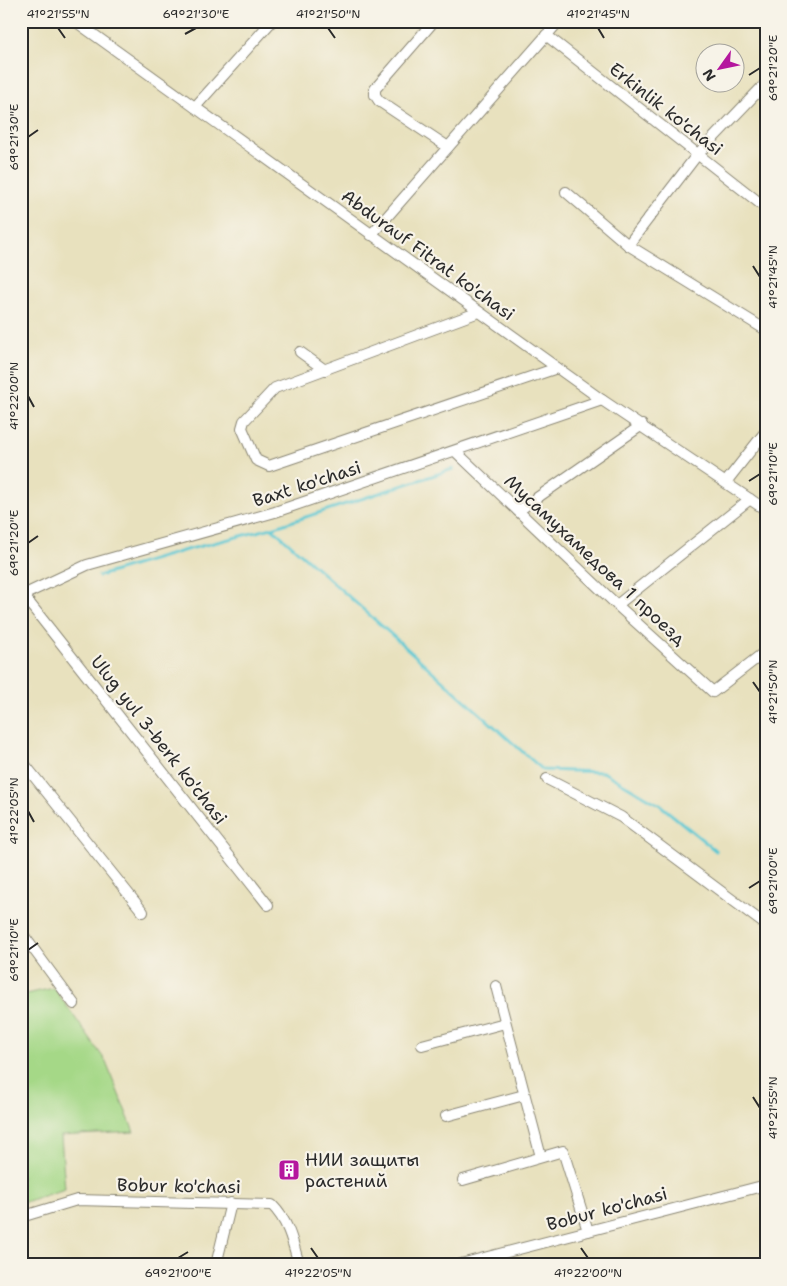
<svg xmlns="http://www.w3.org/2000/svg" width="787" height="1286" viewBox="0 0 787 1286" font-family="'Shantell Sans',sans-serif">
<rect width="100%" height="100%" fill="#f7f3e8"/>
<filter id="ink" filterUnits="userSpaceOnUse"><feTurbulence type="fractalNoise" baseFrequency=".02" numOctaves="2"/><feDisplacementMap in="SourceGraphic" scale="10" xChannelSelector="R" yChannelSelector="G"/><feConvolveMatrix kernelMatrix="1 2 1 2 8 2 1 2 1" color-interpolation-filters="sRGB"/></filter>
<filter id="wash" filterUnits="userSpaceOnUse"><feTurbulence type="fractalNoise" baseFrequency=".0096" numOctaves="4" result="noise"/><feDisplacementMap in="SourceGraphic" scale="20" xChannelSelector="R" yChannelSelector="G"/><feGaussianBlur stdDeviation="1.12" result="paint"/><feColorMatrix in="noise" values="0 0 0 0 0 0 0 0 0 0 0 0 0 0 0 0 0 1.4 0 .05"/><feComposite in="paint" operator="in"/></filter>
<g filter="url(#wash)">
<rect width="100%" height="100%" fill="#e8e1be"/>
<polygon fill="#a5d887" stroke="#688259" points="54,988 105,1060 134,1132 61,1136 65,1189 21,1203 21,995"/>
<g fill="none" stroke-linecap="round" stroke-linejoin="round">
<g stroke="#5bc7d2" stroke-width="3">
<polyline points="272,528 543,770 603,772 660,805 716,851"/>
<polyline points="99,576 186,550 272,528 453,469"/>
</g>
</g>
</g>
<g filter="url(#ink)">
<g fill="none" stroke-linecap="round" stroke-linejoin="round">
<g stroke="#8a8674" stroke-width="12">
<g id="street">
<polyline points="75,21 602,400 766,510"/>
<polyline points="434,21 375,89 375,95 379,101 448,147"/>
<polyline points="546,35 766,208"/>
<polyline points="195,107 272,21"/>
<polyline points="566,192 628,245 766,330"/>
<polyline points="371,235 559,21"/>
<polyline points="628,245 697,155 766,83"/>
<polyline points="479,312 275,388 244,421 242,428 256,460 269,466 557,368"/>
<polyline points="300,352 325,370"/>
<polyline points="455,451 617,605 713,692 766,651"/>
<polyline points="726,482 766,431"/>
<polyline points="518,511 642,425"/>
<polyline points="23,595 268,905"/>
<polyline points="21,596 87,565 275,512 602,400"/>
<polyline points="617,605 750,499"/>
<polyline points="21,760 143,912"/>
<polyline points="547,779 621,817 766,925"/>
<polyline points="21,932 74,1004"/>
<polyline points="496,986 541,1157"/>
<polyline points="422,1045 505,1023"/>
<polyline points="446,1116 524,1095"/>
<polyline points="463,1180 563,1151 588,1231"/>
<path d="M21,1217L77,1200L272,1205C289,1222 293,1243 299,1265"/>
<polyline points="216,1265 231,1203"/>
<polyline points="457,1265 766,1185"/>
</g>
</g>
<use href="#street" stroke="#fff" stroke-width="10"/>
</g>
</g>
<path fill="none" stroke="#2b2b2b" stroke-width="2" d="M58,28L65,38M328,28L335,38M598,28L604,38M185,34L196,28M749,75L760,68M28,137L38,130M753,266L760,277M28,396L34,407M749,481L760,474M28,543L38,536M753,682L760,692M28,811L34,822M749,888L760,881M28,950L38,943M753,1097L760,1108M311,1248L318,1258M581,1248L588,1258M178,1258L188,1252"/>
<defs>
<g id="building-square" transform="scale(1.125)"><rect x="-9" y="-9" width="18" height="18" rx="4" fill="#b5179e" stroke="#f7f3e8"/><path d="M-4-6H4V6H1V3H-1V6H-4ZM-2.5-4.3h1.7v1.8h-1.7ZM.8-4.3h1.7v1.8H.8ZM-2.5-1h1.7V.8h-1.7ZM.8-1h1.7V.8H.8Z" fill="#fff"/></g>
</defs>
<g fill-rule="evenodd">
<use href="#building-square" x="289" y="1170"/>
</g>
<g text-anchor="middle" dominant-baseline="central" stroke-width="4.5" stroke-linejoin="round" paint-order="stroke">
<g font-size="18" fill="#2b2b2b" stroke="#f7f3e8">
<text transform="translate(666 109) rotate(38)">Erkinlik ko'chasi</text>
<text transform="translate(428 255) rotate(36)">Abdurauf Fitrat ko'chasi</text>
<text transform="translate(307 484) rotate(-18)">Baxt ko'chasi</text>
<text transform="translate(595 560) rotate(43)">Мусамухамедова 1 проезд</text>
<text transform="translate(159 740) rotate(52)">Ulug yul 3-berk ko'chasi</text>
<text transform="translate(179 1186) rotate(1)">Bobur ko'chasi</text>
<text transform="translate(607 1209) rotate(-15)">Bobur ko'chasi</text>
</g>
<g font-size="18" fill="#2b2b2b" stroke="#f7f3e8" text-anchor="start">
<text x="305" y="1160">НИИ защиты<tspan x="305" dy="21">растений</tspan></text>
</g>
</g>
<rect width="787" height="1286" fill="none" stroke="#f7f3e8" stroke-width="55"/>
<g transform="translate(720 68) rotate(237)"><circle r="24" fill="#f7f3e8" stroke="#a5a39c"/>
<path d="M0-4L9 19L0 12L-9 19Z" fill="#b5179e"/>
<text y="-8" font-size="14" font-weight="bold" text-anchor="middle" fill="#2b2b2b">N</text>
</g>
<rect x="28" y="28" width="732" height="1230" fill="none" stroke="#2b2b2b" stroke-width="2"/>
<g font-size="12" text-anchor="middle" fill="#2b2b2b">
<text x="58" y="18">41°21'55"N</text>
<text x="196" y="18">69°21'30"E</text>
<text x="328" y="18">41°21'50"N</text>
<text x="598" y="18">41°21'45"N</text>
<text transform="translate(773 68) rotate(-90)" y="4">69°21'20"E</text>
<text transform="translate(14 137) rotate(-90)" y="4">69°21'30"E</text>
<text transform="translate(773 277) rotate(-90)" y="4">41°21'45"N</text>
<text transform="translate(14 396) rotate(-90)" y="4">41°22'00"N</text>
<text transform="translate(773 474) rotate(-90)" y="4">69°21'10"E</text>
<text transform="translate(14 543) rotate(-90)" y="4">69°21'20"E</text>
<text transform="translate(773 692) rotate(-90)" y="4">41°21'50"N</text>
<text transform="translate(14 811) rotate(-90)" y="4">41°22'05"N</text>
<text transform="translate(773 881) rotate(-90)" y="4">69°21'00"E</text>
<text transform="translate(14 950) rotate(-90)" y="4">69°21'10"E</text>
<text transform="translate(773 1108) rotate(-90)" y="4">41°21'55"N</text>
<text x="178" y="1277">69°21'00"E</text>
<text x="318" y="1277">41°22'05"N</text>
<text x="588" y="1277">41°22'00"N</text>
</g>
</svg>
